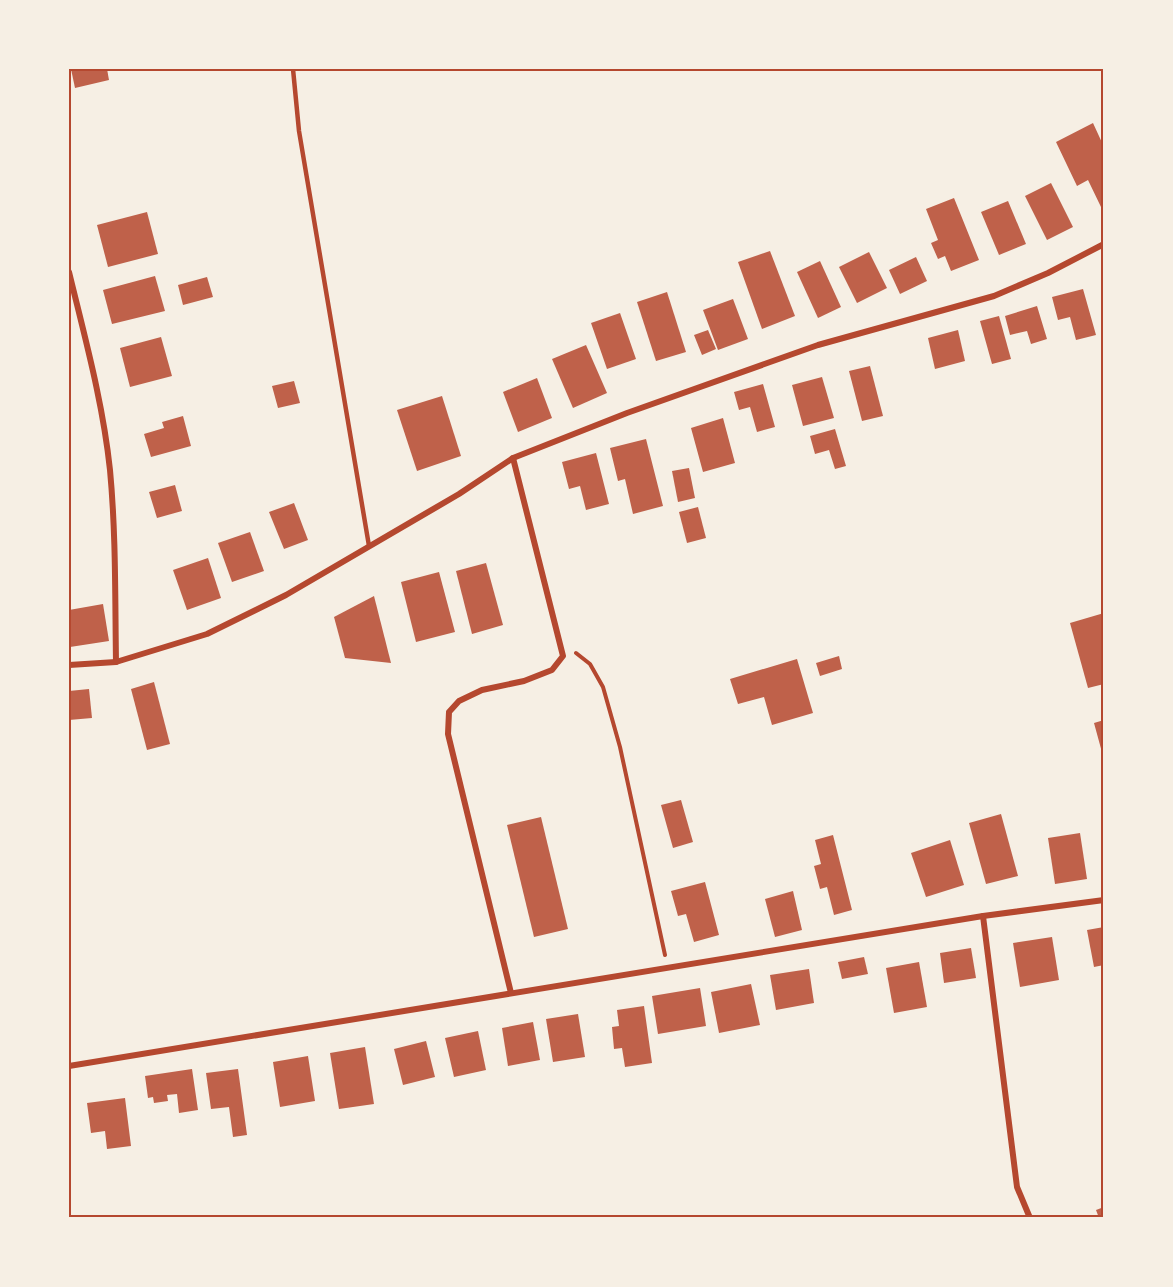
<svg xmlns="http://www.w3.org/2000/svg" width="1173" height="1287" viewBox="0 0 1173 1287" font-family="Manrope,sans-serif">
<rect width="100%" height="100%" fill="#f6efe4"/>
<g fill="#bf614a">
<polygon points="71,69 107,69 109,80 75,88"/>
<polygon points="1093,123 1104,147 1104,206 1101,207 1088,180 1077,186 1056,142"/>
<polygon points="1051,183 1073,227 1047,240 1025,196"/>
<polygon points="954,198 979,260 951,271 945,256 938,259 931,243 938,240 926,209"/>
<polygon points="1008,201 1026,244 999,255 981,212"/>
<polygon points="147,212 158,254 108,267 97,225"/>
<polygon points="770,251 795,316 762,329 738,262"/>
<polygon points="869,252 887,288 857,303 839,267"/>
<polygon points="916,257 927,281 900,294 889,270"/>
<polygon points="820,261 841,307 818,318 797,272"/>
<polygon points="155,276 165,311 112,324 103,290"/>
<polygon points="207,277 213,297 183,305 178,285"/>
<polygon points="1083,289 1096,335 1076,340 1070,317 1058,320 1052,297"/>
<polygon points="667,292 686,352 656,361 637,302"/>
<polygon points="733,299 748,339 718,350 703,310"/>
<polygon points="1037,306 1047,339 1031,344 1027,331 1010,335 1005,316"/>
<polygon points="620,313 636,359 607,369 591,323"/>
<polygon points="999,316 1011,359 992,364 980,321"/>
<polygon points="708,330 716,349 702,355 694,335"/>
<polygon points="958,330 965,361 935,369 928,338"/>
<polygon points="161,337 172,376 130,387 120,348"/>
<polygon points="586,345 607,393 573,408 552,359"/>
<polygon points="870,366 883,416 862,421 849,371"/>
<polygon points="822,377 834,418 803,426 792,385"/>
<polygon points="537,378 552,418 518,432 503,392"/>
<polygon points="294,381 300,403 278,408 272,386"/>
<polygon points="763,384 775,427 757,432 750,407 739,410 734,392"/>
<polygon points="442,396 461,456 417,471 397,410"/>
<polygon points="183,416 191,446 151,457 144,434 164,428 162,422"/>
<polygon points="723,418 735,463 703,472 691,428"/>
<polygon points="835,429 846,466 835,469 829,450 815,454 810,436"/>
<polygon points="646,439 663,506 633,514 625,479 618,481 610,448"/>
<polygon points="596,453 609,504 586,510 580,486 569,489 562,462"/>
<polygon points="689,468 695,498 678,502 672,471"/>
<polygon points="175,485 182,511 157,518 149,492"/>
<polygon points="294,503 308,540 284,549 269,512"/>
<polygon points="698,507 706,538 687,543 679,512"/>
<polygon points="250,532 264,571 232,582 218,543"/>
<polygon points="208,558 221,598 187,610 173,570"/>
<polygon points="486,563 503,625 472,634 456,571"/>
<polygon points="439,572 455,632 416,642 401,582"/>
<polygon points="374,596 391,663 345,658 334,617"/>
<polygon points="103,604 109,641 70,647 69,610"/>
<polygon points="1104,613 1104,684 1088,688 1070,623"/>
<polygon points="839,656 842,669 820,676 816,663"/>
<polygon points="797,659 813,713 772,725 764,697 738,704 730,679"/>
<polygon points="154,682 170,744 147,750 131,689"/>
<polygon points="89,689 92,718 69,720 69,691"/>
<polygon points="1104,720 1104,755 1103,756 1094,723"/>
<polygon points="681,800 693,842 673,848 661,805"/>
<polygon points="1001,814 1018,876 986,884 969,823"/>
<polygon points="541,817 568,929 534,937 507,825"/>
<polygon points="1080,833 1087,879 1055,884 1048,838"/>
<polygon points="833,835 852,910 834,915 827,887 820,889 814,866 821,864 815,840"/>
<polygon points="950,840 964,885 926,897 911,853"/>
<polygon points="705,882 719,935 694,942 686,914 678,916 671,891"/>
<polygon points="793,891 802,930 775,937 765,899"/>
<polygon points="1104,927 1104,965 1094,967 1087,930"/>
<polygon points="1052,937 1059,980 1020,987 1013,943"/>
<polygon points="971,948 976,978 944,983 940,953"/>
<polygon points="864,957 868,974 842,979 838,962"/>
<polygon points="919,962 927,1007 894,1013 886,968"/>
<polygon points="809,969 814,1003 776,1010 770,975"/>
<polygon points="751,984 760,1025 719,1033 711,992"/>
<polygon points="700,988 706,1026 658,1034 652,996"/>
<polygon points="644,1006 652,1063 625,1067 622,1048 614,1049 612,1027 619,1026 617,1010"/>
<polygon points="578,1014 585,1057 553,1062 546,1019"/>
<polygon points="533,1022 540,1060 508,1066 502,1028"/>
<polygon points="478,1031 486,1070 454,1077 445,1038"/>
<polygon points="426,1041 435,1077 403,1085 394,1049"/>
<polygon points="365,1047 374,1104 339,1109 330,1053"/>
<polygon points="308,1056 315,1101 280,1107 273,1062"/>
<polygon points="192,1069 198,1110 179,1113 177,1094 167,1095 168,1101 154,1103 153,1097 148,1098 145,1076"/>
<polygon points="238,1069 247,1135 233,1137 229,1107 211,1109 206,1073"/>
<polygon points="125,1098 131,1146 107,1149 105,1131 91,1133 87,1103"/>
<polygon points="1104,1207 1104,1218 1099,1218 1096,1210"/>
</g>
<g fill="none" stroke-linecap="round" stroke-linejoin="round">
<polyline stroke="#b5482f" stroke-width="4" points="576,653 590,664 603,687 620,747 665,955"/>
<polyline stroke="#b5482f" stroke-width="4.5" points="293,69 299,131 369,546"/>
<g stroke="#b5482f" stroke-width="6">
<path d="M69,272C85,338 103,403 110,470C116,534 115,598 116,662"/>
<polyline points="69,665 116,662 207,634 286,595 459,494 513,458 627,413 818,345 994,296 1048,273 1104,244"/>
<polyline points="983,916 1017,1187 1030,1218"/>
<polyline points="511,993 448,734 449,712 459,701 482,690 524,681 552,670 563,656 513,458"/>
<polyline points="69,1066 983,916 1104,900"/>
</g>
</g>
<rect width="1173" height="1287" fill="none" stroke="#f6efe4" stroke-width="141"/>
<rect x="70" y="70" width="1032" height="1146" fill="none" stroke="#b5482f" stroke-width="2"/>
</svg>
